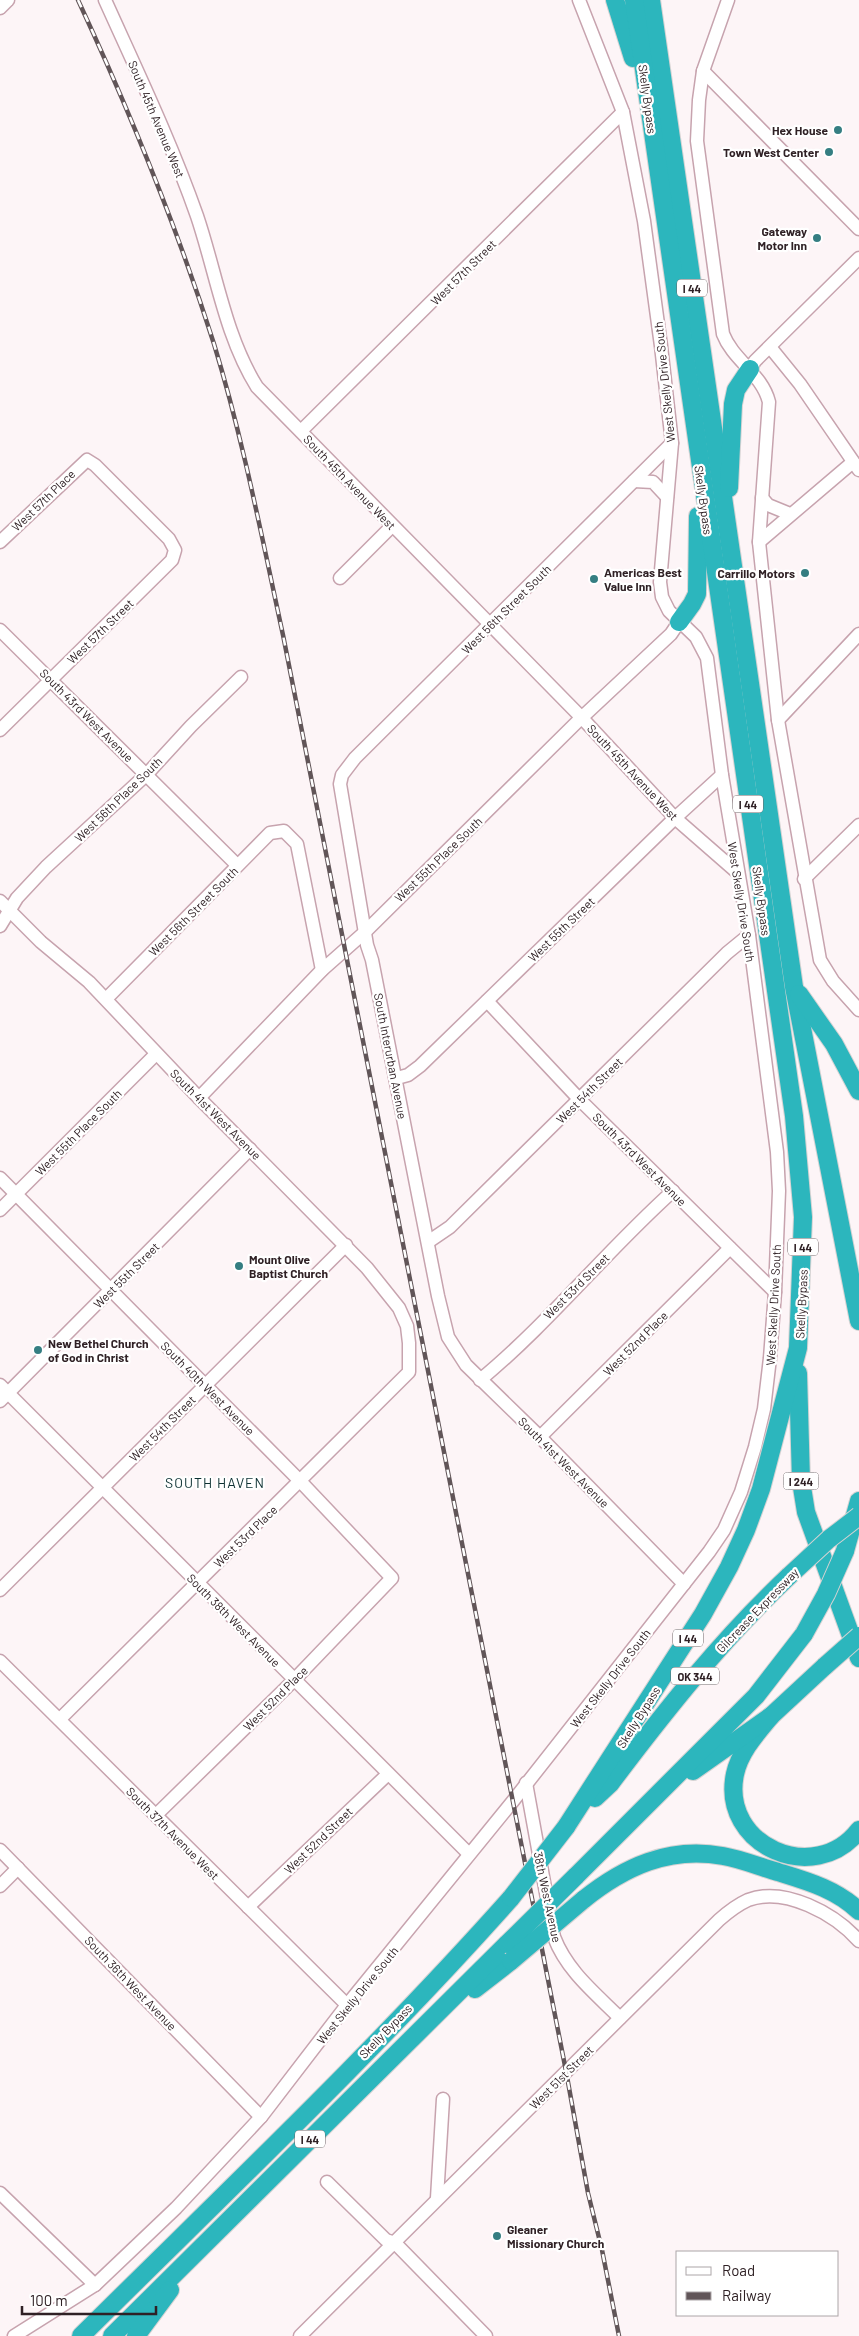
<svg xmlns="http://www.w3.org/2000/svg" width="859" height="2336" viewBox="0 0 859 2336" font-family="Barlow,sans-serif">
<rect width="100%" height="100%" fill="#fdf5f7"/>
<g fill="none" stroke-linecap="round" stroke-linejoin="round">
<g stroke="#c7a3ae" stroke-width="15">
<g id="minor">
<path d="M105,0C137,71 171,142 197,216C216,272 225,336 257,387L582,718L675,818L738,873"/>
<path d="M728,0L703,71L699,100L697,141L723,334C733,360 762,374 769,402L759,542L778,720L820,960L833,981L859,1010"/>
<polyline points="0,8 8,0"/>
<polyline points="703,71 859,229"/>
<polyline points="770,347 800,384 859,470"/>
<polyline points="750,369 755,361 859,258"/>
<polyline points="301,431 623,112"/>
<polyline points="672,443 355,758 342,775 340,784 367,945 372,960 438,1296 448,1337 466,1365 540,1437 684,1584"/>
<polyline points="634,481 653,482 667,497"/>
<polyline points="762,498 768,505 790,514"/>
<polyline points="0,542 87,460 95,465 169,539 175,550 172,560 0,730"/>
<polyline points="759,542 853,462"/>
<polyline points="340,578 392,526"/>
<polyline points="0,630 237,865"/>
<polyline points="778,720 859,634"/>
<polyline points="804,879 859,825"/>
<polyline points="0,901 41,942 89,982 199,1098 367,1268 399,1308 407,1326 409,1343 409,1372 60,1719"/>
<polyline points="0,926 17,898 46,867 147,774 191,726 241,677"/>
<polyline points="106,999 270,833 284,831 297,844 322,970"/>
<polyline points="487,1001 580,1100 775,1292"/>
<polyline points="397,1078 408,1075 420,1066 675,818 722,775"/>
<polyline points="199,1098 322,970 365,932 577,722 671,634 679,622"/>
<polyline points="0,1178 301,1482 392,1578 294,1680 156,1815"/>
<polyline points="0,1210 156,1054"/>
<polyline points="428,1242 450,1227 727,953 749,935"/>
<path d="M480,1380C549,1323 606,1251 673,1191"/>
<polyline points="0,1385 469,1854"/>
<polyline points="0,1401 250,1149"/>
<polyline points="540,1437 730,1248"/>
<polyline points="0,1590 346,1245"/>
<polyline points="0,1661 347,2005"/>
<path d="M526,1783L554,1937C567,1971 595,1993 620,2018"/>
<polyline points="0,1850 261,2117"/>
<polyline points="0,1886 18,1868"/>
<polyline points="248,1907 388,1774"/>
<polyline points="327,2182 386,2240 395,2243 486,2336"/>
<polyline points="0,2193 95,2285"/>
<polyline points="437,2198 443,2099"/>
<polyline points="14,2336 95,2285 176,2208 261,2117 347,2005 513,1801 709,1552 724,1530 741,1492 755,1447 764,1409 770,1358 775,1292 779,1191 777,1152 749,935 722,775 707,658 696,637 669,611 662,597 660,582 672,443 661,346 644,221 623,112 579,0"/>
<path d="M300,2336L719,1920C728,1912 737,1905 748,1900C785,1886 835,1914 859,1941"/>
</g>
</g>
<g stroke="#d5d3d3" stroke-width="20">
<g id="highway">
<polyline points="615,0 633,58"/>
<polyline points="651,0 794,987 859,1321"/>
<polyline points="729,488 733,404 736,390 750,369"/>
<polyline points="679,622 692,604 697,594 698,516"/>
<polyline points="799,994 834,1044 859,1091"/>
<polyline points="798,1373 801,1481 806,1512 859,1658"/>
<polyline points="845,1551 859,1501"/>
<path d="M771,1716C757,1733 740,1751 735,1774C720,1846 815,1887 859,1830"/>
<polyline points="693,1771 771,1716 825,1666"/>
<path d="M595,1798L610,1784C665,1711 722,1639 789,1576"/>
<polyline points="566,1827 703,1614 729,1567 746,1530 761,1489 798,1348 803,1217 794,1116 634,0"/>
<polyline points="576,1876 756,1696 804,1634"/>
<path d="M583,1900C624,1867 669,1846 723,1856C741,1859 760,1867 778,1872C807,1881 836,1889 859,1911"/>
<polyline points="475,1989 511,1961"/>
<path d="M81,2336C226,2192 375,2051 511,1898"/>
<polyline points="112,2336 507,1944"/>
<polyline points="136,2336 170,2290"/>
</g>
</g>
<use href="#minor" stroke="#fff" stroke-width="12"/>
<use href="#highway" stroke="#2cb6bd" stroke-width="18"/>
<g stroke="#615558" stroke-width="4.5">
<path id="rail" d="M78,0C130,112 177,227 214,344C243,439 262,538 283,635L566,2071L588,2193L602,2250L619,2336"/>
</g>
<use href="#rail" stroke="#fff" stroke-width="2.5" stroke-dasharray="8" stroke-linecap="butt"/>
<g stroke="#d5d3d3" stroke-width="20" stroke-linecap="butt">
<g id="highway-bridge">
<polyline points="789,1576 829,1539 859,1516"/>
<polyline points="804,1634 826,1594 845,1551"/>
<polyline points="825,1666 859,1636"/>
<polyline points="511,1898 566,1827"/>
<polyline points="507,1944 576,1876"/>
<polyline points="511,1961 583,1900"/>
</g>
</g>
<use href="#highway-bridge" stroke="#2cb6bd" stroke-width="18"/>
</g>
<g fill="#357e82" stroke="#fff" stroke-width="2">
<circle cx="838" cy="130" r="5"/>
<circle cx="829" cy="152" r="5"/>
<circle cx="817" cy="238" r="5"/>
<circle cx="805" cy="573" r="5"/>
<circle cx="594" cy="579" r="5"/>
<circle cx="239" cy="1266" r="5"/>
<circle cx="38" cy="1350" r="5"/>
<circle cx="497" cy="2236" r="5"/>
</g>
<g text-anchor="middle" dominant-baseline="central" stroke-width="4.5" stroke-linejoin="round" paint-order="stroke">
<g fill="#fff" stroke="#6d6466" stroke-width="1">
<rect x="677" y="279.5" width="30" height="17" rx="4"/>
<rect x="733" y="795.5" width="30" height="17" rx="4"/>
<rect x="788" y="1238.5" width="30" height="17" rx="4"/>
<rect x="783.5" y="1472.5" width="35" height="17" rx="4"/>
<rect x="673" y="1629.5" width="30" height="17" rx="4"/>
<rect x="671" y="1667.5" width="48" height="17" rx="4"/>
<rect x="295" y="2130.5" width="30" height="17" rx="4"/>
</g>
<g font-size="11" font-weight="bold" fill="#2f2125">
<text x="692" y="288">I 44</text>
<text x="748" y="804">I 44</text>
<text x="803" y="1247">I 44</text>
<text x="801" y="1481">I 244</text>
<text x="688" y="1638">I 44</text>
<text x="695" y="1676">OK 344</text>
<text x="310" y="2139">I 44</text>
</g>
<g font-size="12" fill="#2f2125" stroke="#fff">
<text transform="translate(648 99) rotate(82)">Skelly Bypass</text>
<text transform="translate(157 119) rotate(67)">South 45th Avenue West</text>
<text transform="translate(463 272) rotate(-45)">West 57th Street</text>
<text transform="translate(664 382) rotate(-96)">West Skelly Drive South</text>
<text transform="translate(350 482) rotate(46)">South 45th Avenue West</text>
<text transform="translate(43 500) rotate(-44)">West 57th Place</text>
<text transform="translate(704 500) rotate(82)">Skelly Bypass</text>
<text transform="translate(506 609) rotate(-45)">West 56th Street South</text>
<text transform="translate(100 631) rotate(-44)">West 57th Street</text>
<text transform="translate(87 715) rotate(45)">South 43rd West Avenue</text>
<text transform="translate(633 772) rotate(47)">South 45th Avenue West</text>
<text transform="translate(118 799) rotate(-44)">West 56th Place South</text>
<text transform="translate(438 859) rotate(-44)">West 55th Place South</text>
<text transform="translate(762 901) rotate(82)">Skelly Bypass</text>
<text transform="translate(742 902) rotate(81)">West Skelly Drive South</text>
<text transform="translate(193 911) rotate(-45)">West 56th Street South</text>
<text transform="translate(561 929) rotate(-44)">West 55th Street</text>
<text transform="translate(391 1056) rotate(79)">South Interurban Avenue</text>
<text transform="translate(589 1090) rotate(-45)">West 54th Street</text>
<text transform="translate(216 1114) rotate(45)">South 41st West Avenue</text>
<text transform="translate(78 1132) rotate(-45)">West 55th Place South</text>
<text transform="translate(640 1159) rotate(45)">South 43rd West Avenue</text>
<text transform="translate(126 1275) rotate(-45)">West 55th Street</text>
<text transform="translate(576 1286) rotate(-45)">West 53rd Street</text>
<text transform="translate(801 1304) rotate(-87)">Skelly Bypass</text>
<text transform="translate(773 1305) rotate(-87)">West Skelly Drive South</text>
<text transform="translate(635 1343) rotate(-45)">West 52nd Place</text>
<text transform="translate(208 1388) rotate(45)">South 40th West Avenue</text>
<text transform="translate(162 1428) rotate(-45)">West 54th Street</text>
<text transform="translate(564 1462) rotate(45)">South 41st West Avenue</text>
<text transform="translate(245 1536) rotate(-44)">West 53rd Place</text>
<text transform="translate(757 1610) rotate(-46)">Gilcrease Expressway</text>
<text transform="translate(234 1620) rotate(45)">South 38th West Avenue</text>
<text transform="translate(610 1678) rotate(-52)">West Skelly Drive South</text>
<text transform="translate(275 1698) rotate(-45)">West 52nd Place</text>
<text transform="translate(638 1717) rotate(-58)">Skelly Bypass</text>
<text transform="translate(173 1833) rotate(45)">South 37th Avenue West</text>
<text transform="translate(318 1840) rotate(-44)">West 52nd Street</text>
<text transform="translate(548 1897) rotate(78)">38th West Avenue</text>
<text transform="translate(131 1983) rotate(46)">South 36th West Avenue</text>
<text transform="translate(357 1995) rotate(-51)">West Skelly Drive South</text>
<text transform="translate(385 2031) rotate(-46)">Skelly Bypass</text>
<text transform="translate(561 2077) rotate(-45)">West 51st Street</text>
</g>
<g font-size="12" font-weight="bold" fill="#2f2125" stroke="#fff" text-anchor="end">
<text x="828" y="130">Hex House</text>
<text x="819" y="152">Town West Center</text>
<text x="807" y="231">Gateway<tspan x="807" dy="14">Motor Inn</tspan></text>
<text x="604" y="572" text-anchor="start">Americas Best<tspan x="604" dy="14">Value Inn</tspan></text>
<text x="795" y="573">Carrillo Motors</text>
<text x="249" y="1259" text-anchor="start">Mount Olive<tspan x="249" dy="14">Baptist Church</tspan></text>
<text x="48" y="1343" text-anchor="start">New Bethel Church<tspan x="48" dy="14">of God in Christ</tspan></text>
<text x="507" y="2229" text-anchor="start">Gleaner<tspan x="507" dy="14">Missionary Church</tspan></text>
</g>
<g font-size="14" letter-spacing="1" fill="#0c3032" stroke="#fff">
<text x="215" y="1482">SOUTH HAVEN</text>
</g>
</g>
<rect x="676" y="2251" width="162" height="65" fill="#ffffff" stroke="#aca6a8"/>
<rect x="686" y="2267" width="25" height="8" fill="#ffffff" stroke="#aca6a8"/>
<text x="722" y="2276" font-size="15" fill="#2f2125">Road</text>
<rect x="686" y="2292" width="25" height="8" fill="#615558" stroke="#aca6a8"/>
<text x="722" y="2301" font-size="15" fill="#2f2125">Railway</text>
<path d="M22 2306v8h134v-8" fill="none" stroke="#2f2125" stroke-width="2.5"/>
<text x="30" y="2306" font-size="15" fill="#2f2125" stroke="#ffffff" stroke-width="4" paint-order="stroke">100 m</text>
</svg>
